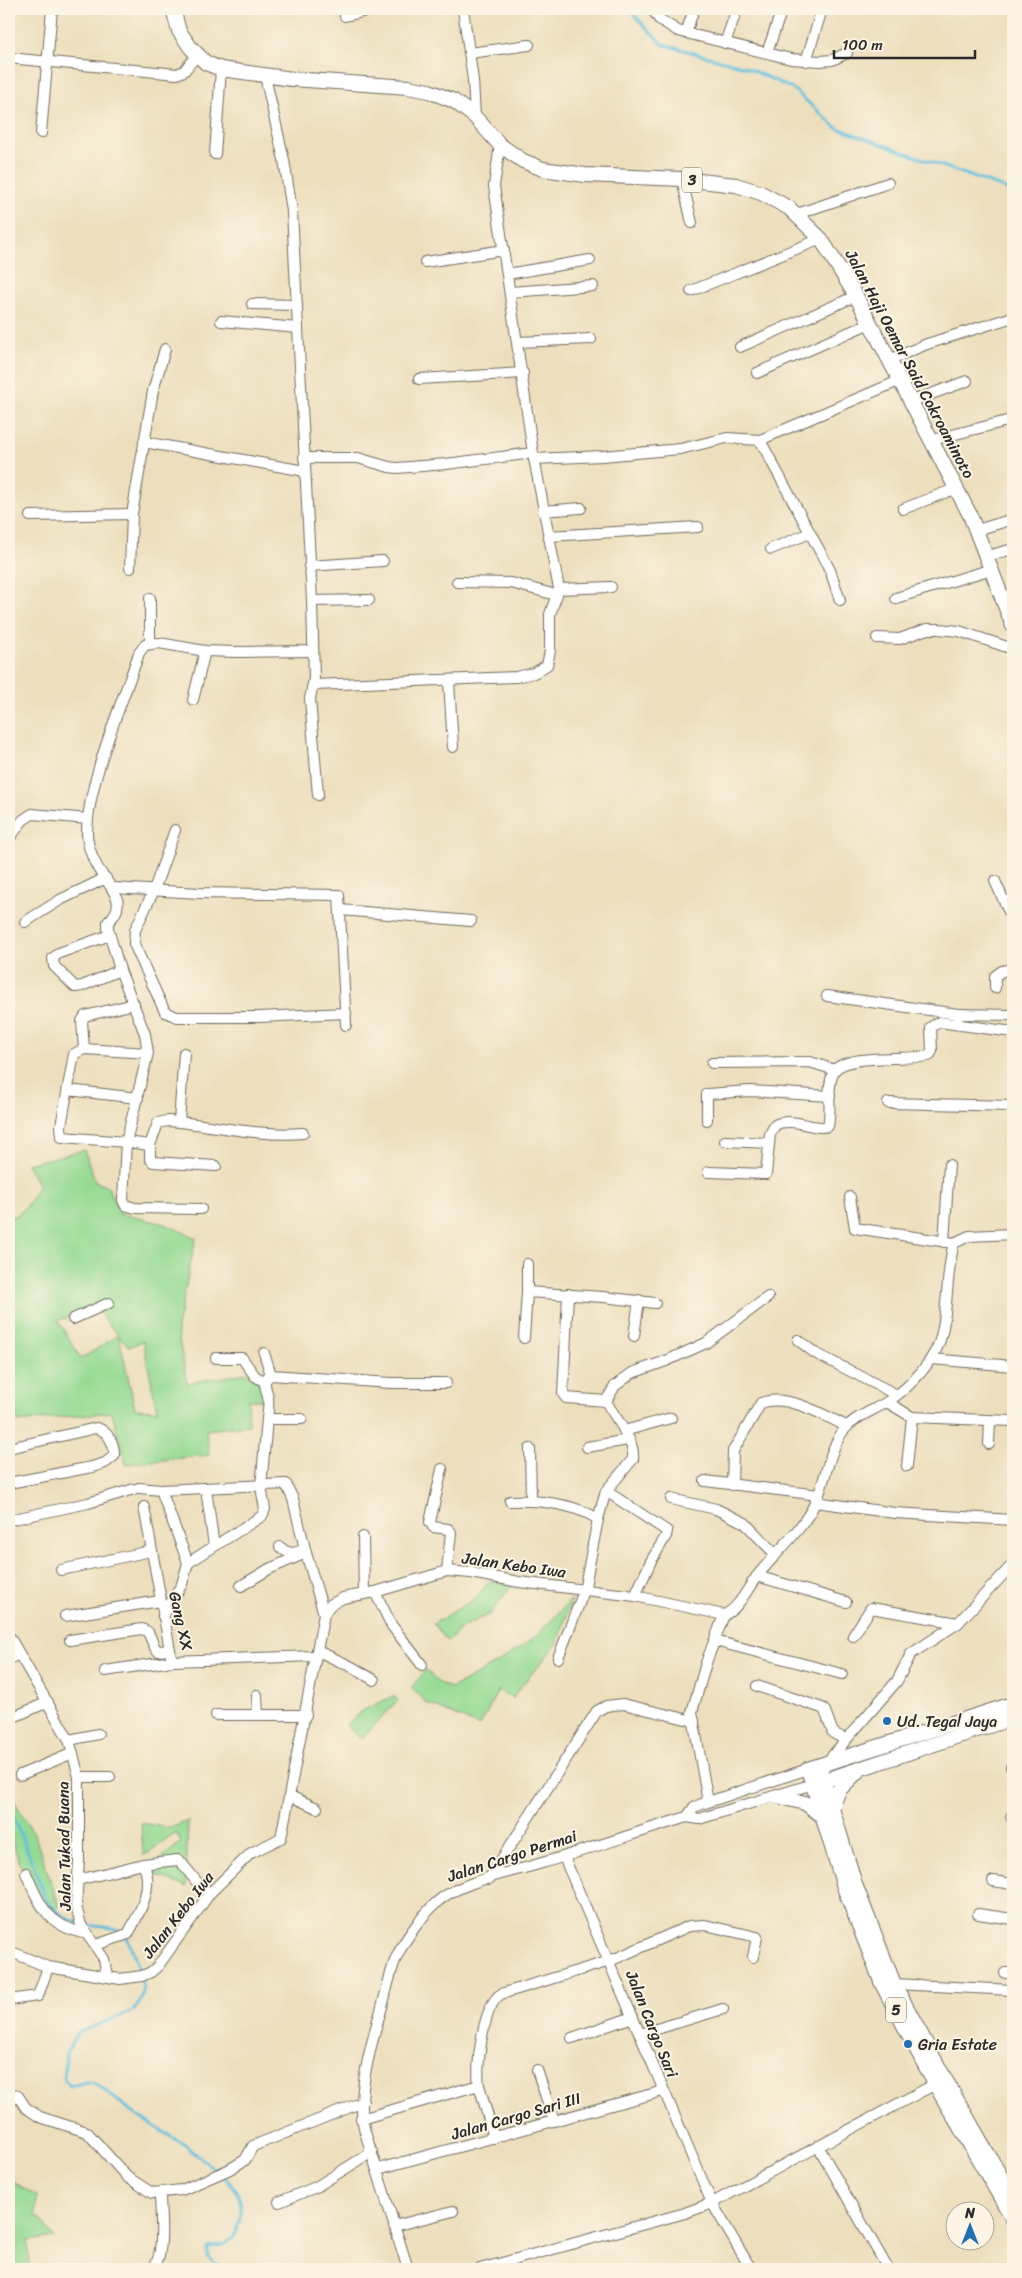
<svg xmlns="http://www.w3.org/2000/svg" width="1022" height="2278" viewBox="0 0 1022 2278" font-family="Sriracha,sans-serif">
<rect width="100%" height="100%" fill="#fcf5e5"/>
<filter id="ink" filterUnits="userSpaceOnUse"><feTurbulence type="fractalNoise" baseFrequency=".02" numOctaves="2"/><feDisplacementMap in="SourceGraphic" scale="10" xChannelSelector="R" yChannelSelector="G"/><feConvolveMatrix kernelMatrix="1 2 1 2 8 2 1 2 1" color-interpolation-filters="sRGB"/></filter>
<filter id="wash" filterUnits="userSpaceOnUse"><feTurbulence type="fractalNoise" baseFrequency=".0096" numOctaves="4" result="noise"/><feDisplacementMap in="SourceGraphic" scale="20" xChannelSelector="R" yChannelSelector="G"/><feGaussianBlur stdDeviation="1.12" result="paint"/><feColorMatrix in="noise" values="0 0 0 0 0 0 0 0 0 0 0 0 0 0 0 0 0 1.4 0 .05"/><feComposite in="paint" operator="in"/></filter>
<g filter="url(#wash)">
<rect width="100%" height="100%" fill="#eddfbd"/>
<g fill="#95da93" stroke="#60825f" fill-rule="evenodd">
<path d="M84,1150L95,1181L108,1187L120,1214L165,1224L196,1238L177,1328L187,1383L252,1372L269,1373L265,1400H248L249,1425L206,1430L209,1455L126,1464L112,1412L18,1422L9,1393V1218C24,1215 31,1198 39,1186L27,1164ZM97,1310L118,1335L81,1359L58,1320ZM119,1336L129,1347L143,1341L157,1410L135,1409Z"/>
<polygon points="490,1581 513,1584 490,1614 462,1627 448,1642 433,1624 474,1599"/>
<polygon points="572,1599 557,1644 517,1691 513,1699 498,1690 480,1726 426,1703 411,1688 426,1670 442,1685 452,1688 499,1662 534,1638"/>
<polygon points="393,1696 398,1700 361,1739 346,1725 364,1710"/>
<polygon points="9,1792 35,1836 59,1906 54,1916 23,1874 9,1830"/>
<polygon points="188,1821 186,1887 147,1871 181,1842 176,1833 149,1853 143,1855 141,1823 170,1828"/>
<polygon points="9,2179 37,2196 36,2214 54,2237 28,2241 29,2269 9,2269"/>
</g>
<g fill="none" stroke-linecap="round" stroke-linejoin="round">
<g stroke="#5fbfdd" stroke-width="3">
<polyline points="632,9 634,15 662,44 745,67 793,89 837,128 1001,187 1013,193"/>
<path d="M9,1810C23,1837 34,1866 44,1895C48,1906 68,1921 79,1923"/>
<polyline points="85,1925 113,1928 122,1933"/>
<path d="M127,1937C134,1958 157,1997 130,2012L77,2033L66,2054L64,2079L70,2086L87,2082L95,2083L139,2117L185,2145L217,2171"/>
<path d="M222,2175C240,2190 247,2208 236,2230C234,2236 232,2239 227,2243C222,2246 214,2246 208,2248V2257L214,2263L228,2269"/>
</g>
</g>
</g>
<g filter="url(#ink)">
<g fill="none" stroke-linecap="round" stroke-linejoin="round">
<g stroke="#6f6a5e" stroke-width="12">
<g id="minor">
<polyline points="463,9 473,80 475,117"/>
<polyline points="652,9 659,19 678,31 791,59 820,61 832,60 847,53"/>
<polyline points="345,16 375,9"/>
<polyline points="686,33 694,9"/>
<polyline points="725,43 737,9"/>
<polyline points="470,53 529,45"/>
<polyline points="767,53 782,9"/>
<polyline points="9,58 177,74 184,71 197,55"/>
<polyline points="806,61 820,16"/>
<polyline points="265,76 284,160 292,211 312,601 314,678 310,699 318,795"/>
<polyline points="41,133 52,9"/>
<polyline points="215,154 221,69"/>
<polyline points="682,179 692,223"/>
<polyline points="797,214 888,183"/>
<polyline points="425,262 504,250"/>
<polyline points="507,274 590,260"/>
<polyline points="691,291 821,239"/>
<polyline points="510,292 593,286"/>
<polyline points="252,304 297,305"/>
<polyline points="221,321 298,328"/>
<polyline points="518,342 591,339"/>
<polyline points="740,347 856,296"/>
<polyline points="889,360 927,344 1013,317"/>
<polyline points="757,373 870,323"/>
<polyline points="419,379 523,373"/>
<polyline points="912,401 967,381"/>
<polyline points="760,440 830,570 840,600"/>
<polyline points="932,440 1011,420"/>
<polyline points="144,442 305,471"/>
<polyline points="304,458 358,458 389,467 397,468 446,464 533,453"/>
<polyline points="534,459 603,456 680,449 727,438 760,440 901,380"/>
<polyline points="903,509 957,488"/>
<polyline points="543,511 581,508"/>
<polyline points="30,516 132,514"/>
<polyline points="977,530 1013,519"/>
<polyline points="548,536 698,527"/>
<polyline points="771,549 810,533"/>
<polyline points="987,556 1013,549"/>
<polyline points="309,566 383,561"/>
<polyline points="130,568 132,514 153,391 165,349"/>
<polyline points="457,582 511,583 556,595"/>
<polyline points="559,589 611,587"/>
<polyline points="150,598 150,644"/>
<polyline points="896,598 992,569"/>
<polyline points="312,601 369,600"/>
<polyline points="877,638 900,639 927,629 939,629 959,631 1013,649"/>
<polyline points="449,681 453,747"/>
<polyline points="314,685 516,677 534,673 547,665 550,651 550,614 559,589 533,453 494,186 500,145"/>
<polyline points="193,700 205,651"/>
<polyline points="175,830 154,890 135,930 134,944 165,1012 177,1017 259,1017 346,1013"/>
<polyline points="9,839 23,820 32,814 88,819"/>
<polyline points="995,881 1013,921"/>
<polyline points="113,888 199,893 339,895 346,1025"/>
<polyline points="341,910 471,921"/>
<polyline points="25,922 60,900 106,878"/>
<polyline points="110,935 59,953 53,958 54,966 75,987 82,986 120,970"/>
<polyline points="995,988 995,976 1002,971 1013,969"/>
<polyline points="827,996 958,1014 957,1024"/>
<polyline points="958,1014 1013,1015"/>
<polyline points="84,1049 82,1021 85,1016 134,1004"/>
<path d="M148,1053L84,1049L74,1054L61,1126L62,1137L126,1142L148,1053L145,1034L120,970L108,929V922C128,904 113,890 101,873C94,863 87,845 87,833C88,780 122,704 139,653L145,645L159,643L205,651L235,652L313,651"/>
<polyline points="712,1063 810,1062 835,1070"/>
<polyline points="68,1090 138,1098"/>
<polyline points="888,1103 1013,1106"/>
<polyline points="707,1120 707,1094 750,1091 830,1096"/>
<polyline points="179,1122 184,1053"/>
<polyline points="725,1141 769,1143"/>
<polyline points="150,1145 150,1159 153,1162 216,1166"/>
<path d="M708,1172L766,1174L770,1134L775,1125C791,1116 817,1131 828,1126C832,1109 826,1089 833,1073C841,1053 910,1060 929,1056L932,1051L931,1027L939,1022L1013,1032"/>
<polyline points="850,1197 855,1228 954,1243"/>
<path d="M201,1209L135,1208L125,1205L123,1200L126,1142L150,1145L158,1123L167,1121C213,1124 256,1137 303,1133"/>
<polyline points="944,1242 949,1165"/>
<polyline points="527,1264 527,1292"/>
<polyline points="568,1294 563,1394 566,1398 606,1401"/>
<polyline points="73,1319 109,1303"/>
<polyline points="634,1336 639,1300"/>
<polyline points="524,1338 527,1292 603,1297 655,1303"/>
<polyline points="798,1340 815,1353 897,1395"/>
<polyline points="264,1353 271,1375"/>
<polyline points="216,1358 242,1358 255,1376 265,1382"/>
<polyline points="931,1359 1013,1366"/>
<polyline points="606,1401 615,1386 632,1373 666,1361 706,1343 768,1297"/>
<polyline points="887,1402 912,1417 1013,1421"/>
<path d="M267,1419C268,1412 269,1404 268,1397C266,1388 261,1380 271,1375L391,1383H446"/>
<polyline points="624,1431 671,1418"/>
<polyline points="989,1444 990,1421"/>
<polyline points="587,1447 628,1440"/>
<path d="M9,1448L96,1428C108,1430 115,1445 114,1456L105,1463L92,1467L9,1483"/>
<polyline points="530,1449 531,1500"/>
<polyline points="907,1466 912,1417"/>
<polyline points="442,1469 430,1522 433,1527 448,1529 451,1532 447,1571"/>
<polyline points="705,1481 819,1495"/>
<path d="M732,1485L733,1451L761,1403C786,1393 824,1415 846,1426"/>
<polyline points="139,1488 161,1490 188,1563 182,1584 163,1616"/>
<polyline points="206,1489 214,1546"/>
<polyline points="161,1490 286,1484 293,1499 306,1553 324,1614"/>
<polyline points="606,1491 667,1531 666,1536 651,1561 635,1596"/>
<polyline points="671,1499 716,1509 745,1523 776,1555"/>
<path d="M510,1501C539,1500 573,1504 598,1519"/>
<polyline points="815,1502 895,1513 1013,1520"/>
<polyline points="144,1507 172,1661 316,1656"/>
<polyline points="9,1520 88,1503 134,1489"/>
<polyline points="363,1537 364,1594"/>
<path d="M280,1547C286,1553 292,1554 300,1551"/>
<polyline points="188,1563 262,1516 265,1509 261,1487 267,1419 302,1419"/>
<polyline points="61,1570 151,1551"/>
<polyline points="757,1576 846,1602"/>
<polyline points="241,1586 269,1569 306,1553"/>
<polyline points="375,1592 392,1626 422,1665"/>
<polyline points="65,1616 160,1601"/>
<polyline points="9,1636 69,1740 79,1777 79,1861 76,1906 81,1925 104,1959 107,1976"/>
<polyline points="853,1636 871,1608 958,1623"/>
<polyline points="70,1640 142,1629 148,1632 155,1648 158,1651 170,1650"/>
<polyline points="715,1641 842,1674"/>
<polyline points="318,1651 352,1667 374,1680"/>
<path d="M558,1658L584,1591L598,1519L606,1491L633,1459C635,1438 614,1418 606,1401"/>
<polyline points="9,1659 19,1654"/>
<polyline points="105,1671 172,1661"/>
<polyline points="757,1686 822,1708 825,1711 833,1733 845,1739"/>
<polyline points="257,1695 258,1715"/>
<polyline points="216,1715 306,1715"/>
<polyline points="9,1719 48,1702"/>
<polyline points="69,1740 98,1734"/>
<polyline points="826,1763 897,1681 911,1654 958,1623 1013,1564"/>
<polyline points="1011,1767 1013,1768"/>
<polyline points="20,1775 73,1753"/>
<polyline points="79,1777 110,1777"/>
<polyline points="290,1796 317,1808"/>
<polyline points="708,1802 692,1712 706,1663 724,1615"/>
<polyline points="687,1817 694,1807 702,1804 808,1769"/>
<polyline points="1011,1817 1013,1817"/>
<polyline points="564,1857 712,2203 751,2269"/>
<path d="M26,1873C41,1908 49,1927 88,1934"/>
<polyline points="489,1879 597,1711 606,1706 623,1704 694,1721"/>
<polyline points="78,1880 143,1864 177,1860 180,1861 201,1887 210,1893"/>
<polyline points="993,1881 1013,1884"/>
<polyline points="978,1914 1013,1919"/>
<path d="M96,1945L128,1934C139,1914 155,1886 143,1864"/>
<path d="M9,1951L48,1967L120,1979L142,1976L151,1972L158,1966L210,1893L251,1853L281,1838L324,1614L330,1605L343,1598L375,1592L447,1571L471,1573L519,1582L635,1596L724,1615C740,1608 747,1588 758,1575C778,1550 802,1531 816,1501C826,1479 828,1454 841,1434C851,1418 871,1412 887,1402C906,1390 925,1371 936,1350C949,1325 945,1273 954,1243L969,1236L1013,1234"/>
<polyline points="1005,1973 1013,1973"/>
<polyline points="894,1984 1013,1990"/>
<polyline points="9,2000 38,1996 48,1967"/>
<polyline points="640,2034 723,2009"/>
<polyline points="572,2038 633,2017"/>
<polyline points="537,2070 554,2121"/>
<path d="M479,2085C476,2065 483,2005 501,1994L610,1961L689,1926L705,1925L757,1937L753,1957"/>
<polyline points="9,2094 18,2096 26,2108 40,2117 87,2132 127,2177 152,2193 182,2190 228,2170 245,2160 253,2146 363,2102"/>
<polyline points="361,2119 479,2085 494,2138"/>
<polyline points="818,2146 888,2269"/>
<polyline points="378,2169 663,2091"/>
<polyline points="279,2202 316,2187 372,2152"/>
<polyline points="394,2226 453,2211"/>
<path d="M152,2269C166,2256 160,2213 160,2194"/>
<path d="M408,2269L365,2132C356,2099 369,2053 378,2020C385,2000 388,1978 396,1958C405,1939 421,1917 436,1903C457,1882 513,1872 542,1863C590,1849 638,1832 687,1817L699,1819L813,1784"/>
<polyline points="480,2269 685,2213 712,2203 941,2081"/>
</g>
</g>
<g stroke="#6f6a5e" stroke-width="16">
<g id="highway">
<polyline points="173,9 179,31 191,48 206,63 221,69 292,79 408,87 429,91 454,101 475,117 500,145 523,161 543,169 585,175 682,179 736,185 761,193 789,208 821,239 856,296 970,515 1013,626"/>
<polyline points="1013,1704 808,1769 845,1890 882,1984 935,2084 1013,2219"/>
<polyline points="819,1766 856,1887 894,1984 945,2079 1013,2198"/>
<polyline points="817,1783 1013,1718"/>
<polyline points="777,1796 805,1803 821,1815"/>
<polyline points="831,1811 839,1790 857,1772"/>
</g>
</g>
<use href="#minor" stroke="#fff" stroke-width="10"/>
<use href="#highway" stroke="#fff" stroke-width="14"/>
</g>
</g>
<g fill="#1f6fb2" stroke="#fcf5e5" stroke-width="2">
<circle cx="887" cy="1721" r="5"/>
<circle cx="908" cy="2044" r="5"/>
</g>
<g text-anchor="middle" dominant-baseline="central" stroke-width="4" stroke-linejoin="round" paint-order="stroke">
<g fill="#fcf5e5" stroke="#6a6863" stroke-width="1">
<rect x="682" y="167.5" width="20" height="25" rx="4"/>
<rect x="886" y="1997.5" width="20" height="25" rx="4"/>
</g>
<g font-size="15" font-weight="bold" fill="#2b2b2b">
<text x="692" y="180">3</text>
<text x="896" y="2010">5</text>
</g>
<g font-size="16" fill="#2b2b2b" stroke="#fcf5e5">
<text transform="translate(910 364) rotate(62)">Jalan Haji Oemar Said Cokroaminoto</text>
<text transform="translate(514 1565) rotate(8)">Jalan Kebo Iwa</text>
<text transform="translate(181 1621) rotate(77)">Gang XX</text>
<text transform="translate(64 1846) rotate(-91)">Jalan Tukad Buana</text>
<text transform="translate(512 1856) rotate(-18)">Jalan Cargo Permai</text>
<text transform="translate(178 1915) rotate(-52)">Jalan Kebo Iwa</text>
<text transform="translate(652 2024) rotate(68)">Jalan Cargo Sari</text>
<text transform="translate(516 2116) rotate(-16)">Jalan Cargo Sari III</text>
</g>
<g font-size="16" fill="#2b2b2b" stroke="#fcf5e5" text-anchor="start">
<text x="897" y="1721">Ud. Tegal Jaya</text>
<text x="918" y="2044">Gria Estate</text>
</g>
</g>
<rect width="1022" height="2278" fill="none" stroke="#fcf5e5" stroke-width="30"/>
<g transform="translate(970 2226)"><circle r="24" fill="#fcf5e5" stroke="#a8a49b"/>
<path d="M0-4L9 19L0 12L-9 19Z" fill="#1f6fb2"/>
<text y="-8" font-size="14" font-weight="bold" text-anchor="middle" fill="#2b2b2b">N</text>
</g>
<path d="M834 50v8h141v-8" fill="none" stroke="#2b2b2b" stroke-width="2.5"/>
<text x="842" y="50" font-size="15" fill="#2b2b2b" stroke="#fcf5e5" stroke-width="4" paint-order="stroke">100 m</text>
</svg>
